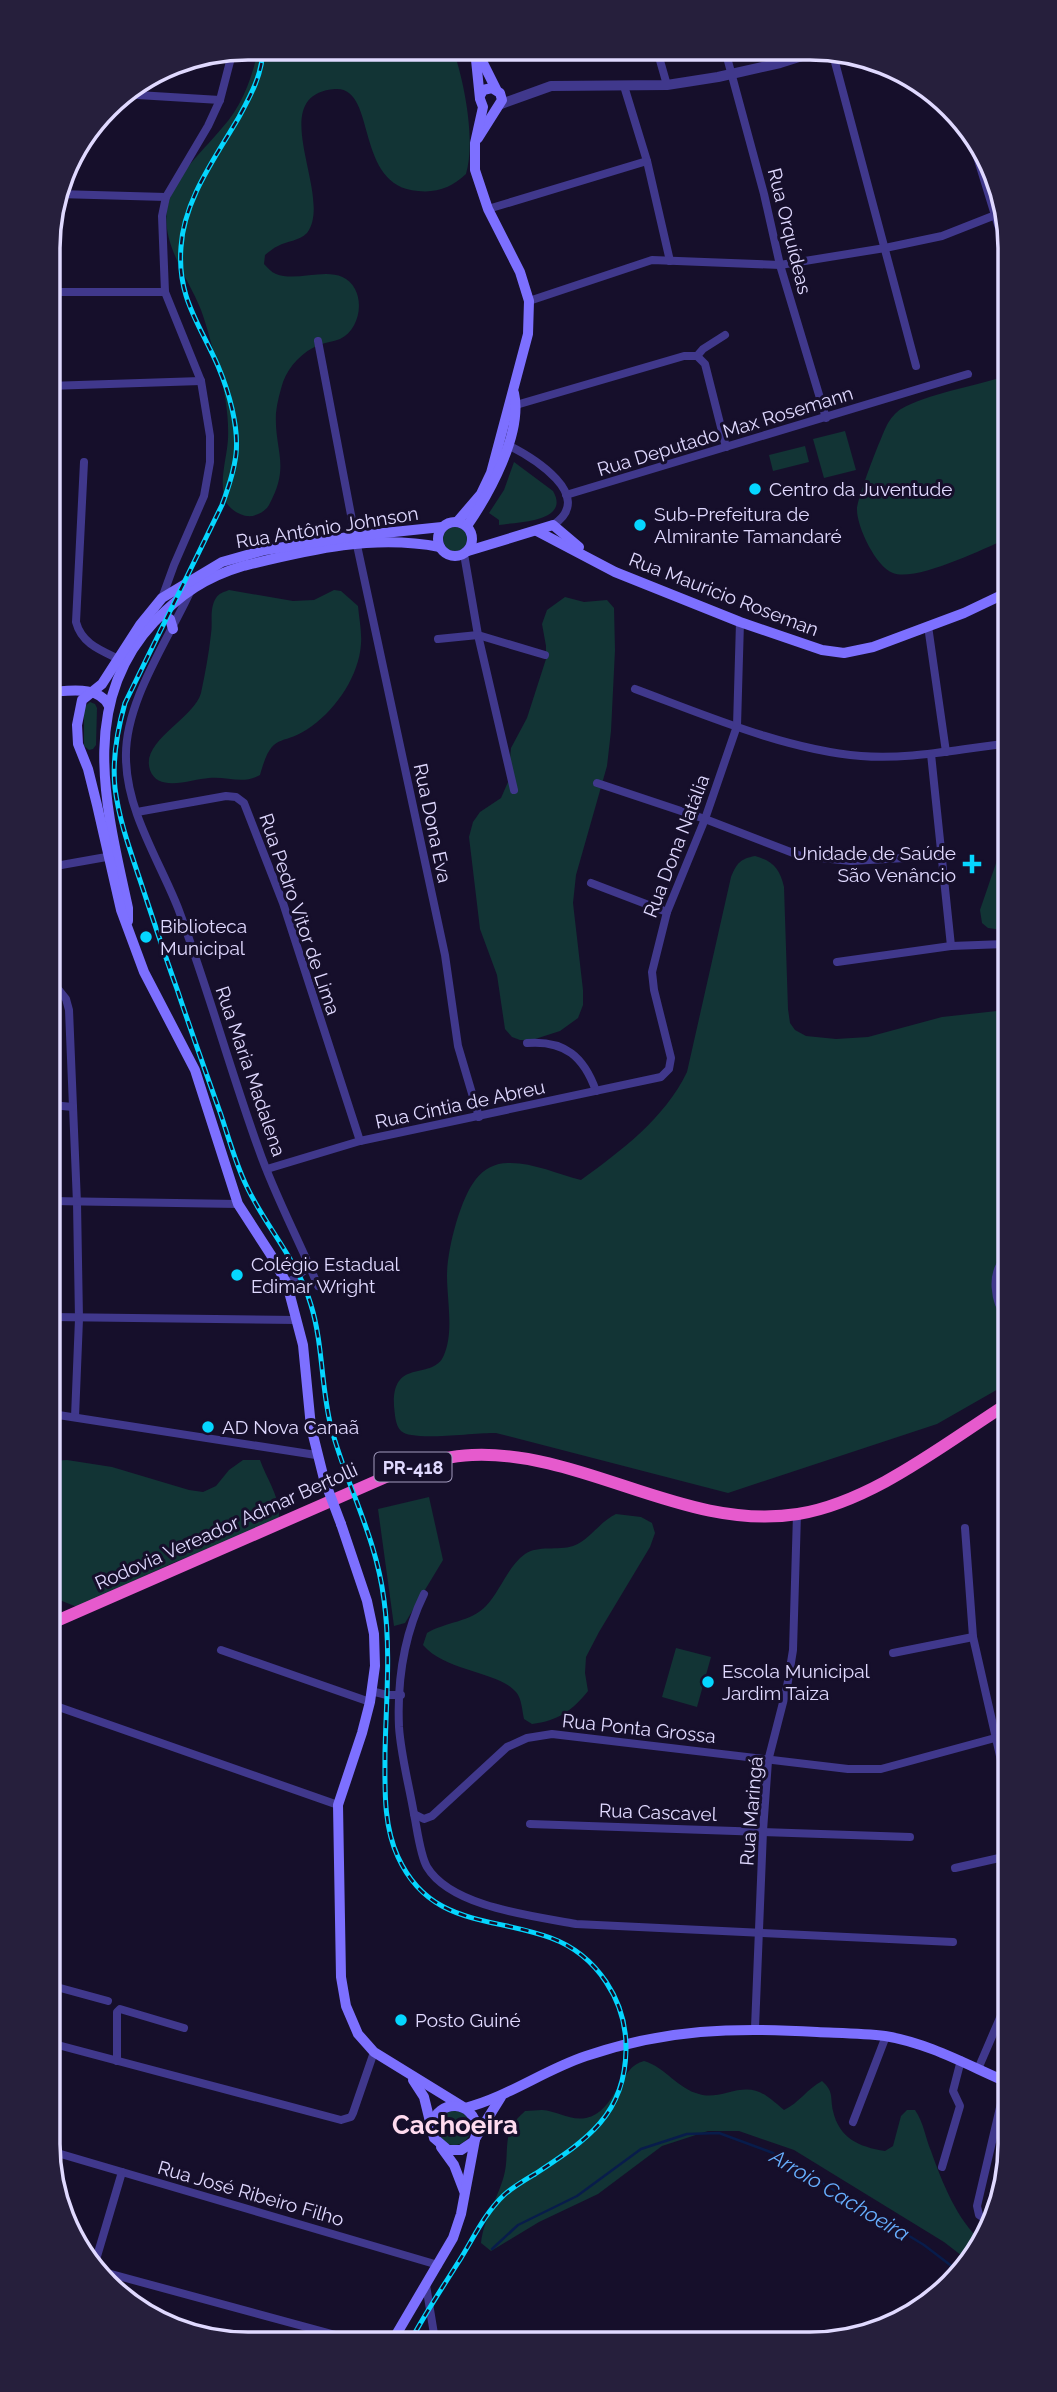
<svg xmlns="http://www.w3.org/2000/svg" width="1057" height="2392" viewBox="0 0 1057 2392" font-family="Raleway,sans-serif">
<rect width="100%" height="100%" fill="#160f2b"/>
<g fill="#123435">
<path d="M259,47L453,49C464,81 476,140 466,174C452,187 438,193 418,191C353,186 378,86 335,89C262,95 335,197 307,233C299,241 287,241 278,246C273,248 269,252 265,255L264,264C268,268 271,272 276,274C300,284 339,260 355,289C364,306 357,331 340,339C333,342 326,342 319,345C303,351 289,366 283,382C280,392 277,402 276,413C274,451 291,465 269,505C265,512 255,517 247,516C239,515 230,509 226,502C218,483 227,458 228,439C229,416 225,392 219,371C213,351 208,329 201,310C187,274 154,236 171,195C182,168 204,150 222,128C243,105 252,77 259,47Z"/>
<path d="M1003,377L1004,540C981,550 915,582 893,573C876,567 857,527 857,510C857,498 881,437 887,425C890,419 896,412 901,409C927,394 974,386 1003,377Z"/>
<polygon points="845,431 856,470 824,478 813,439"/>
<polygon points="805,446 809,462 773,471 769,455"/>
<path d="M514,462L553,491C571,522 517,522 499,525V520L489,513L504,490Z"/>
<circle cx="455" cy="539" r="12"/>
<path d="M229,590L293,601L314,600L334,590L341,591L358,606C359,618 362,632 361,644C359,675 337,708 312,726C281,749 273,728 260,775C243,785 227,776 209,778C192,779 158,793 150,770C140,741 194,719 201,693C205,674 209,653 211,634C213,622 209,609 216,598C219,593 224,592 229,590Z"/>
<polygon points="565,597 584,602 607,600 614,608 615,650 611,731 607,766 576,875 573,903 583,990 583,1005 578,1018 560,1031 532,1040 520,1040 512,1037 505,1029 497,975 480,929 469,837 473,822 480,812 501,798 508,782 511,748 527,718 546,659 546,646 542,624 547,610"/>
<polygon points="90,702 95,704 97,708 96,745 93,749 89,750 84,746 84,707"/>
<polygon points="1005,837 1005,930 1003,930 988,928 982,923 980,910"/>
<path d="M755,856C773,861 780,869 784,887L788,1009L790,1023L795,1030L806,1036L836,1039L868,1037L942,1017L1006,1010L1007,1384L937,1424L728,1493L496,1433C477,1432 412,1442 401,1431C395,1425 395,1414 394,1406C392,1356 433,1382 444,1355C454,1332 447,1300 447,1276C447,1250 460,1199 476,1179C484,1169 495,1163 508,1163C531,1162 558,1174 581,1180C621,1151 665,1118 687,1072L731,877C737,863 740,859 755,856Z"/>
<path d="M67,1460L112,1467L189,1490L203,1492L216,1486L229,1470L243,1460H260C267,1480 283,1501 278,1522L173,1563L77,1607L52,1597V1461Z"/>
<polygon points="429,1497 443,1560 405,1623 394,1626 378,1509"/>
<path d="M616,1514L641,1517L652,1523L655,1533L650,1547L599,1632L586,1657L585,1673L588,1691C573,1710 558,1721 532,1724L524,1719C522,1711 522,1699 516,1692C498,1671 446,1672 423,1645L427,1633C445,1622 471,1622 486,1606C501,1590 508,1566 525,1554C538,1545 558,1551 573,1546C590,1540 599,1522 616,1514Z"/>
<path d="M1007,1591L1008,1659C1005,1653 998,1605 999,1600C1000,1599 1006,1593 1007,1591Z"/>
<polygon points="676,1648 711,1657 697,1707 662,1697"/>
<path d="M644,2061C665,2067 678,2089 699,2094C708,2097 718,2095 726,2093C755,2085 762,2091 784,2110C799,2103 807,2089 822,2081C834,2092 830,2096 833,2111C839,2138 859,2147 885,2151L893,2146L901,2116L907,2110H915C924,2123 925,2137 931,2151C942,2182 957,2220 982,2242L970,2262L944,2242L794,2150L739,2131H708L662,2146L598,2194L539,2222L491,2251L481,2243C484,2216 500,2196 505,2171C508,2157 505,2141 511,2128C514,2121 520,2116 525,2111C531,2111 537,2110 542,2110C557,2111 570,2121 586,2118C616,2112 619,2066 644,2061Z"/>
<circle cx="454" cy="2128" r="17"/>
</g>
<g fill="none" stroke-linecap="round" stroke-linejoin="round">
<polyline stroke="#081c4b" stroke-width="2.5" points="492,2249 518,2225 577,2196 641,2149 687,2134 719,2133 773,2153 924,2245 962,2274"/>
<g stroke="#40388c" stroke-width="8">
<polyline points="657,50 667,85"/>
<polyline points="725,50 764,194 780,265 826,418"/>
<polyline points="832,51 916,366"/>
<polyline points="624,86 647,161 670,261"/>
<polyline points="121,94 220,100"/>
<polyline points="975,150 1003,241"/>
<polyline points="58,194 166,197"/>
<polyline points="488,209 647,161"/>
<polyline points="56,292 165,292"/>
<polyline points="529,301 652,260 780,265 885,248 942,236 1003,212"/>
<polyline points="318,341 355,536 445,955 458,1046 479,1117"/>
<polyline points="697,356 703,349 725,335"/>
<polyline points="48,386 201,381"/>
<polyline points="511,404 516,405 684,356 697,356 705,364 726,447"/>
<path d="M508,445C532,457 597,496 553,525"/>
<path d="M84,462L76,622C82,645 103,651 123,661"/>
<polyline points="566,495 968,374"/>
<polyline points="464,554 478,635 514,790"/>
<path d="M190,592C167,642 124,703 126,759C127,812 159,860 178,908C208,988 230,1070 259,1150C275,1196 299,1240 318,1286"/>
<polyline points="162,598 174,565 204,496 210,462 210,436 201,381 165,292 162,216 166,197 208,126 220,100 233,50"/>
<polyline points="928,626 946,752"/>
<polyline points="438,639 478,635 545,655"/>
<path d="M635,689C705,715 786,750 861,756C909,760 957,749 1005,744"/>
<polyline points="931,754 951,946"/>
<polyline points="597,783 705,819 801,856 851,861 941,856"/>
<polyline points="137,812 226,796 236,797 244,803 283,903 360,1141"/>
<polyline points="50,867 112,856"/>
<polyline points="591,883 667,912"/>
<polyline points="837,962 951,946 1005,944"/>
<polyline points="50,979 66,999 69,1010 77,1203 79,1319 75,1417"/>
<path d="M527,1043C565,1040 584,1057 596,1091"/>
<polyline points="51,1105 73,1107"/>
<polyline points="267,1169 360,1141 661,1077 669,1069 671,1058 654,990 652,972 667,912 705,819 737,726 740,622"/>
<polyline points="51,1201 238,1204"/>
<path d="M1006,1258C990,1272 994,1302 1007,1318"/>
<polyline points="287,1284 310,1266"/>
<polyline points="51,1317 297,1320"/>
<polyline points="52,1414 316,1455"/>
<polyline points="965,1528 973,1637 1008,1791"/>
<path d="M424,1594C404,1635 397,1681 399,1727C401,1756 409,1785 414,1814L424,1819L432,1816L507,1747L527,1738L552,1734L848,1769H881L995,1738"/>
<polyline points="221,1650 370,1702"/>
<polyline points="893,1653 973,1637"/>
<polyline points="371,1691 387,1695 401,1695"/>
<polyline points="53,1705 338,1805"/>
<path d="M414,1814C417,1828 420,1855 427,1867C451,1907 533,1916 576,1924L953,1942"/>
<polyline points="530,1824 910,1837"/>
<polyline points="955,1868 1008,1856"/>
<polyline points="53,1986 108,2001"/>
<polyline points="755,2028 763,1831 768,1761 787,1687 793,1650 797,1514"/>
<polyline points="54,2044 341,2120 351,2117 353,2113 374,2052"/>
<polyline points="117,2061 117,2012 120,2009 184,2028"/>
<polyline points="978,2069 1009,1997"/>
<polyline points="853,2122 886,2036"/>
<polyline points="54,2152 438,2265"/>
<polyline points="942,2167 960,2106 953,2091 961,2060"/>
<polyline points="993,2224 979,2215 977,2206 1006,2082"/>
<polyline points="95,2263 122,2172"/>
<polyline points="100,2271 354,2340"/>
<polyline points="426,2285 435,2340"/>
</g>
<polyline stroke="#40388c" stroke-width="10" points="501,104 551,86 667,85 718,77 780,63 818,51"/>
<g stroke="#7d70ff" stroke-width="10">
<polyline points="480,57 496,89"/>
<polyline points="478,138 502,100 500,93 492,88 483,90 481,94"/>
<circle cx="455" cy="539" r="17"/>
<polyline points="457,522 481,494 491,473 528,334 529,301 520,272 488,209 475,170 475,143 483,107 480,99 475,50"/>
<path d="M467,526C489,494 523,433 514,393"/>
<polyline points="537,531 615,572 740,622 822,650 844,653 873,647 964,613 1004,594"/>
<polyline points="468,551 553,525 579,547"/>
<polyline points="161,615 170,619 173,629"/>
<path d="M49,692C69,691 99,685 109,706"/>
<path d="M128,921V908C107,811 77,704 154,622C181,594 206,577 243,566C309,550 372,534 440,547"/>
<polyline points="324,1479 311,1427 303,1345 287,1284 271,1255 238,1204 195,1070 144,972 121,910 97,805 88,769 78,744 77,725 82,700 102,684 140,625 162,598 222,562 265,550 355,536 442,527"/>
<polyline points="341,1524 367,1601 374,1634 375,1666 370,1702 362,1733 338,1805 341,1977 346,2006 358,2034 374,2052 465,2108"/>
<polyline points="413,2080 424,2097 434,2138 448,2150 461,2150 473,2142 501,2097"/>
<path d="M465,2108C508,2097 544,2070 586,2056C665,2029 735,2027 817,2032C839,2033 863,2033 885,2036C929,2043 969,2066 1009,2083"/>
<polyline points="441,2147 454,2165 464,2191"/>
<path d="M393,2340L453,2238L461,2214L477,2129C474,2100 438,2098 431,2126"/>
</g>
<path stroke="#e65acd" stroke-width="12" d="M52,1623L404,1469C426,1462 449,1456 472,1455C584,1450 685,1532 798,1514C872,1502 944,1444 1007,1404"/>
<g stroke="#05d6ff" stroke-width="5">
<path id="rail" d="M263,47C263,73 251,95 239,117C216,157 184,199 181,247C177,297 199,323 218,366C229,392 239,427 236,454C234,472 228,489 222,505L125,703C117,731 112,759 115,788C119,820 130,850 140,880C152,916 164,953 177,989C191,1031 206,1073 221,1115C229,1139 236,1165 247,1187C266,1227 298,1261 311,1305C323,1344 321,1387 331,1427C347,1487 376,1536 384,1600C391,1651 386,1702 385,1753C385,1787 383,1825 398,1857C430,1927 492,1916 551,1938C597,1955 627,2001 626,2050C625,2116 585,2141 535,2174C525,2180 513,2187 504,2195C485,2213 474,2237 461,2258C444,2285 426,2312 411,2340"/>
</g>
<use href="#rail" stroke="#160f2b" stroke-width="2.5" stroke-dasharray="8" stroke-linecap="butt"/>
<polyline stroke="#7d70ff" stroke-width="10" points="324,1479 341,1524"/>
</g>
<g fill="#05d6ff" stroke="#160f2b" stroke-width="2.5">
<circle cx="755" cy="489" r="7"/>
<circle cx="640" cy="525" r="7"/>
<path d="M968.5 853.5h7v7h7v7h-7v7h-7v-7h-7v-7h7z"/>
<circle cx="146" cy="937" r="7"/>
<circle cx="237" cy="1275" r="7"/>
<circle cx="208" cy="1427" r="7"/>
<circle cx="708" cy="1682" r="7"/>
<circle cx="401" cy="2020" r="7"/>
</g>
<g text-anchor="middle" dominant-baseline="central" stroke-width="6" stroke-linejoin="round" paint-order="stroke">
<rect fill="#160f2b" stroke="#a39cbf" stroke-width="2" x="374.5" y="1452.5" width="77" height="29" rx="5"/>
<g font-size="18" font-weight="bold" fill="#e0d9ff">
<text x="413" y="1467">PR-418</text>
</g>
<g font-size="19" fill="#e0d9ff" stroke="#160f2b">
<text transform="translate(790 231) rotate(76)">Rua Orquídeas</text>
<text transform="translate(725 431) rotate(-17)">Rua Deputado Max Rosemann</text>
<text transform="translate(327 527) rotate(-9)">Rua Antônio Johnson</text>
<text transform="translate(724 594) rotate(21)">Rua Mauricio Roseman</text>
<text transform="translate(433 823) rotate(78)">Rua Dona Eva</text>
<text transform="translate(676 846) rotate(-69)">Rua Dona Natália</text>
<text transform="translate(300 914) rotate(71)">Rua Pedro Vitor de Lima</text>
<text transform="translate(251 1071) rotate(71)">Rua Maria Madalena</text>
<text transform="translate(460 1104) rotate(-12)">Rua Cíntia de Abreu</text>
<text transform="translate(226 1526) rotate(-24)">Rodovia Vereador Admar Bertolli</text>
<text transform="translate(639 1728) rotate(6)">Rua Ponta Grossa</text>
<text transform="translate(751 1811) rotate(-85)">Rua Maringá</text>
<text transform="translate(658 1812) rotate(2)">Rua Cascavel</text>
<text transform="translate(251 2193) rotate(16)">Rua José Ribeiro Filho</text>
</g>
<g font-size="19" fill="#e0d9ff" stroke="#160f2b" text-anchor="start">
<text x="769" y="489">Centro da Juventude</text>
<text x="654" y="514">Sub-Prefeitura de<tspan x="654" dy="22">Almirante Tamandaré</tspan></text>
<text x="956" y="853" text-anchor="end">Unidade de Saúde<tspan x="956" dy="22">São Venâncio</tspan></text>
<text x="160" y="926">Biblioteca<tspan x="160" dy="22">Municipal</tspan></text>
<text x="251" y="1264">Colégio Estadual<tspan x="251" dy="22">Edimar Wright</tspan></text>
<text x="222" y="1427">AD Nova Canaã</text>
<text x="722" y="1671">Escola Municipal<tspan x="722" dy="22">Jardim Taiza</tspan></text>
<text x="415" y="2020">Posto Guiné</text>
</g>
<g font-size="21" font-style="italic" fill="#67afff" stroke="#160f2b">
<text transform="translate(840 2195) rotate(31)">Arroio Cachoeira</text>
</g>
<g font-size="26" font-weight="bold" fill="#ffdbef" stroke="#160f2b">
<text x="455" y="2125">Cachoeira</text>
</g>
</g>
<path d="M0 0H1057V2392H0ZM248 60H810A188 188 0 0 1 998 248V2144A188 188 0 0 1 810 2332H248A188 188 0 0 1 60 2144V248A188 188 0 0 1 248 60Z" fill="#261f3c" fill-rule="evenodd"/>
<path fill="none" stroke="#e0d9ff" stroke-width="3.5" d="M248 60H810A188 188 0 0 1 998 248V2144A188 188 0 0 1 810 2332H248A188 188 0 0 1 60 2144V248A188 188 0 0 1 248 60Z"/>
</svg>
